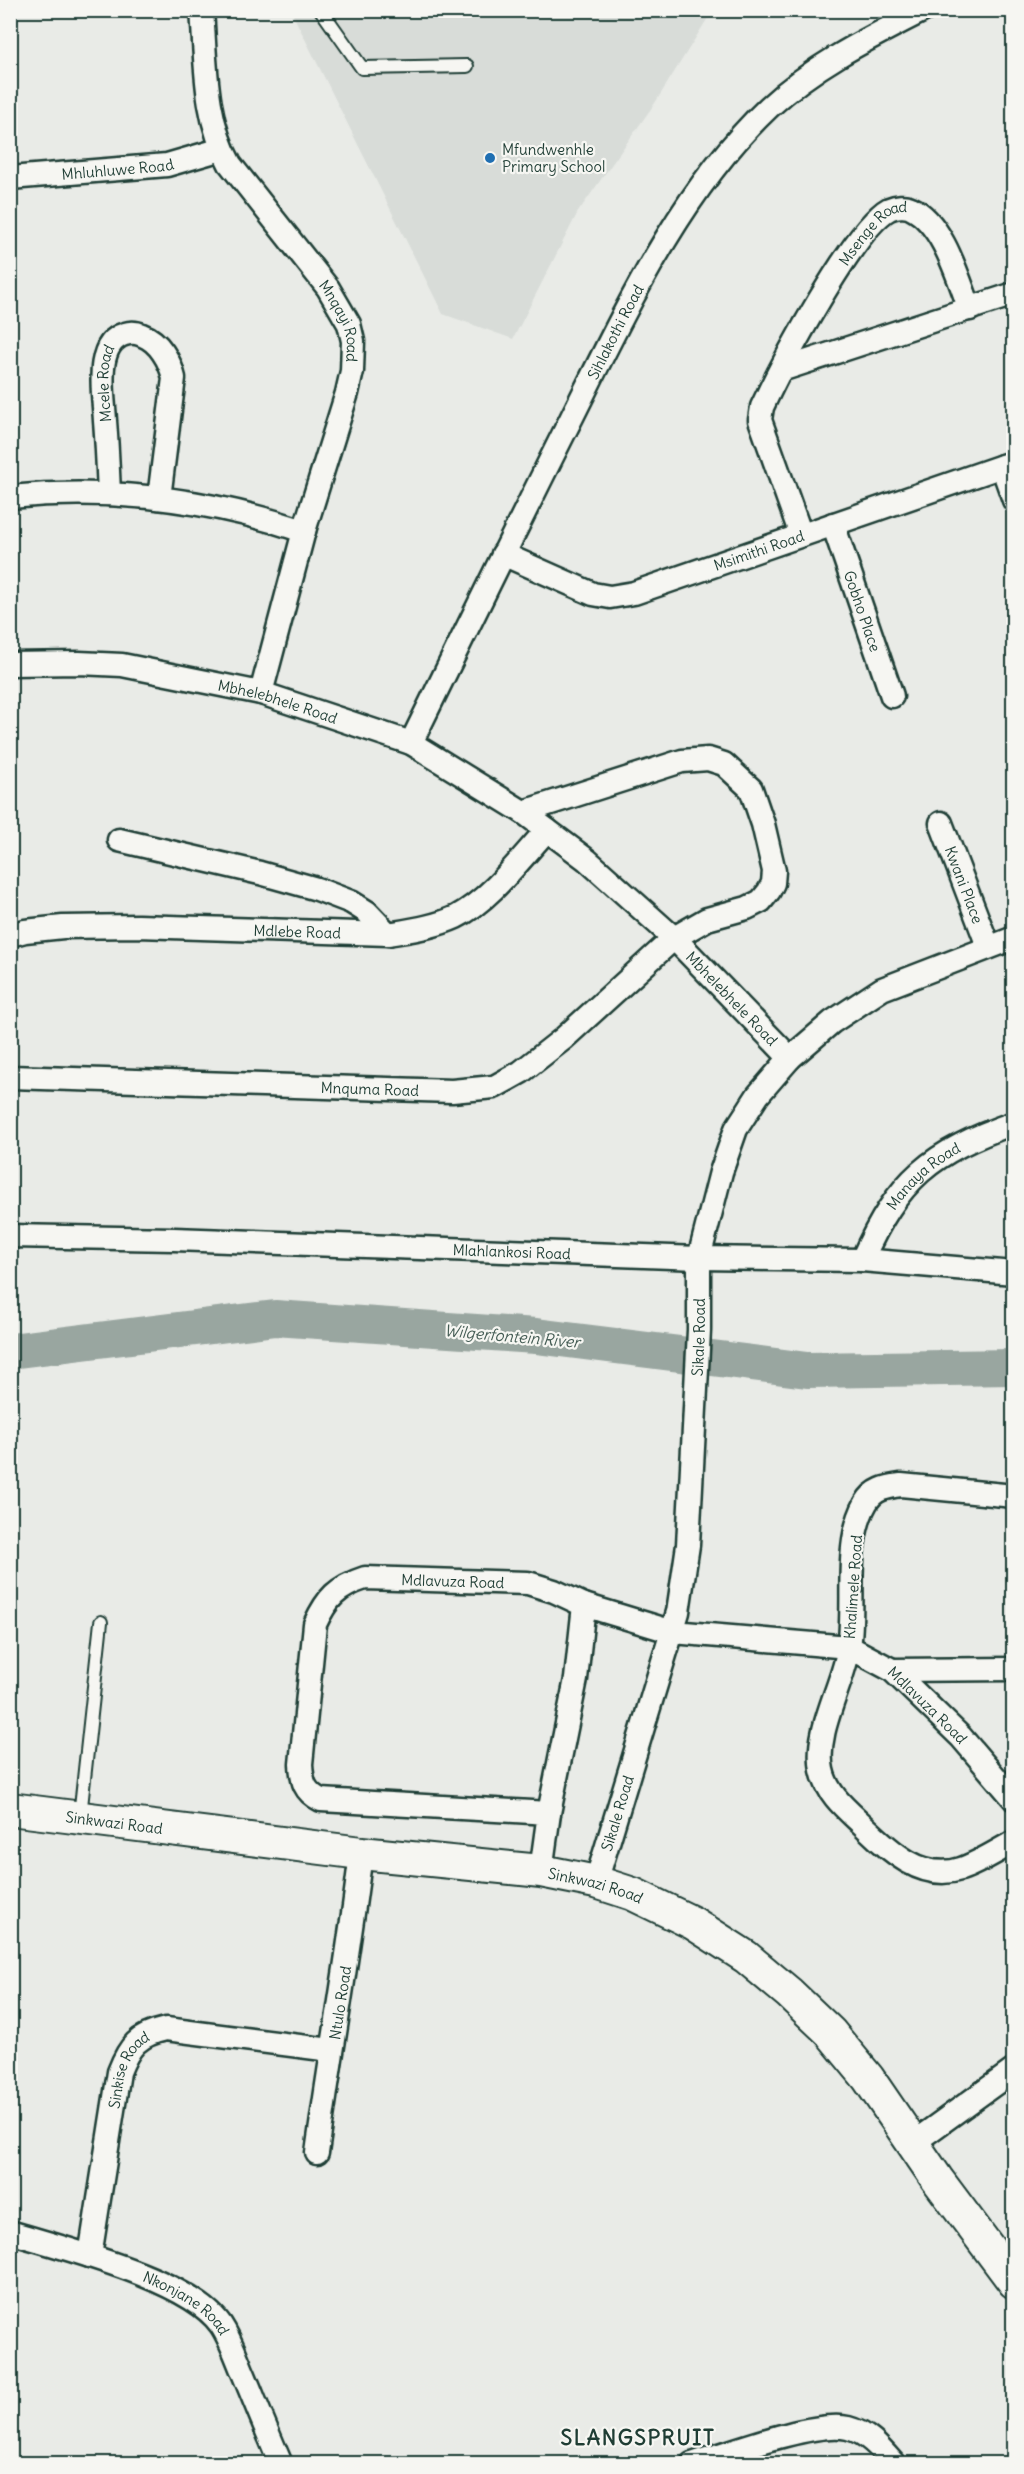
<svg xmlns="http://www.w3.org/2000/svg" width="1024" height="2474" viewBox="0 0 1024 2474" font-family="Delius,sans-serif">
<rect width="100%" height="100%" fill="#e9ebe7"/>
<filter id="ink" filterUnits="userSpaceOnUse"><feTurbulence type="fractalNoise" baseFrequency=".0167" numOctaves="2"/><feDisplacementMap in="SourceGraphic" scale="12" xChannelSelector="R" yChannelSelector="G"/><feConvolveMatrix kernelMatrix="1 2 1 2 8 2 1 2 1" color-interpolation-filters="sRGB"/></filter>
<g filter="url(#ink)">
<polygon fill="#d8dcd8" points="706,10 711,13 655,103 578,212 513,339 443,314 291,11"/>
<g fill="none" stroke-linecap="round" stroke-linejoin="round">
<polyline stroke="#99a6a0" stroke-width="36" points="10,1351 275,1318 536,1336 807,1370 1014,1367"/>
<g stroke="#1f3d34" stroke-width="16">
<g id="lane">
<polyline points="321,10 362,68 467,66"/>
<polyline points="80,1816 101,1622"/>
</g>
</g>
<g stroke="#1f3d34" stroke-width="27">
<g id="street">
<path id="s1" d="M202,10C206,62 204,118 230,164L328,288L349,324L353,341L352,371L347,393L304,531L261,693"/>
<path id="s2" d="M10,178L167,165L222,149"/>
<polyline points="781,370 1014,294"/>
<polyline points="1002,466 1014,500"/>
<path id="s3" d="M109,494C108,470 107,445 105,421C104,396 93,343 125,334C131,332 136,332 142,335C159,341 170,361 174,378L159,498"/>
<path d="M10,497C111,487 208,499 304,531"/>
<path id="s4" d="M833,524L892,696"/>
<path id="s5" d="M801,535L760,420L762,407C781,366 854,228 889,209C896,206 905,205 911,208C943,223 958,278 970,309"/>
<path id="s6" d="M503,554L593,594L610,597L634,593L1014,462"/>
<path id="s7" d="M10,664L79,663L122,665L261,693L411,743L523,812L587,860L674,938L790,1058"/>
<path id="s8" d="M411,743C464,635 516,528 570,421C624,313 680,191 769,107C814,65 869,38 924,10"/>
<path id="s9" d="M941,823L988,946"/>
<polyline points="119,840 260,873 317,889 351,902 367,912 388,934"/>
<path id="s10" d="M10,935L25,931L63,927L138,926L388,934C411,930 434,927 456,917C490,900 521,858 547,830"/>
<path id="s11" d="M10,1077L452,1091L494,1087L521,1072L563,1039L674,938L707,919L747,908L761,901L769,891L773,883L774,871L763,824L751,789L724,764L708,759L682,761L523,812"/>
<path id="s12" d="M10,1236L174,1239L699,1258L862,1260L1014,1273"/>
<path id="s13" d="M862,1260C898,1179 931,1152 1014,1123"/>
<path d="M1014,1496L901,1485C886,1487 874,1489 866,1503C843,1543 856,1603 849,1647C843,1686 814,1731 822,1770C827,1794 846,1809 862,1824C888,1849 921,1882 961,1869C979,1863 997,1851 1014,1842"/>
<polyline points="892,1670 1014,1669"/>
<polyline points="549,1813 576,1679 584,1605"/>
<path id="s14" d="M541,1871L549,1813L321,1800C304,1792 302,1781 301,1764L315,1624C327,1598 337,1587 365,1578L528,1583L554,1591L584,1605L673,1632L849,1647L892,1670L961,1737L1014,1799"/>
<path id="s15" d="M596,1882L678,1612L688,1545L699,1330V1258L721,1172L736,1129L758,1095L790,1058L832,1022L882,989L1014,938"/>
<polyline points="913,2143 1014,2070"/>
<path id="s16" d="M317,2153C331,2052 349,1953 361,1853"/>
<path id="s17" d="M10,2232C65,2249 189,2279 221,2325C231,2340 237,2359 244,2375C256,2404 268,2434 281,2464"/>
<path id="s18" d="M90,2256L119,2072C129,2046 138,2035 166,2029L331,2050"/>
<path d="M692,2464C727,2453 816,2420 848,2428C868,2433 881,2449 894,2464"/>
</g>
</g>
<g stroke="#1f3d34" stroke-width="36">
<g id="secondary">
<path id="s19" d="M10,1809L361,1853L541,1871L596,1882L633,1894L693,1923L746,1957L789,1993L830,2032L868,2078L937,2179L1014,2282"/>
</g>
</g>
<use href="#lane" stroke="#f6f6f2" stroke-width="12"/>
<use href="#street" stroke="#f6f6f2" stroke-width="22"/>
<use href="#secondary" stroke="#f6f6f2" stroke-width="32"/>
</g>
</g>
<circle fill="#1f6fb2" stroke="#f6f6f2" stroke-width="2" cx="490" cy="158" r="6"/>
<g text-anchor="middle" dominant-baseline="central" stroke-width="4.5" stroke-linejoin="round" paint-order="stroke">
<g font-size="15" fill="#1f3d34" stroke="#f6f6f2" text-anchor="start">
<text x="502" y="149">Mfundwenhle<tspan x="502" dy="17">Primary School</tspan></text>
</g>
<g font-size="15" fill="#1f3d34" stroke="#f6f6f2">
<text stroke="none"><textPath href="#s2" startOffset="108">Mhluhluwe Road</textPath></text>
<text stroke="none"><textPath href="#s5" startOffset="345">Msenge Road</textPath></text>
<text stroke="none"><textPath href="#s1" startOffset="352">Mnqayi Road</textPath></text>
<text stroke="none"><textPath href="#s8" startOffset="459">Sihlakothi Road</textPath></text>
<text stroke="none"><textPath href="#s3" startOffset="111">Mcele Road</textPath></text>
<text stroke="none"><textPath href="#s6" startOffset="272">Msimithi Road</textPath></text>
<text stroke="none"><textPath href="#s4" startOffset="92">Gobho Place</textPath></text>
<text stroke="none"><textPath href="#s7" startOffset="272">Mbhelebhele Road</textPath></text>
<text stroke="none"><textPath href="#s9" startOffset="66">Kwani Place</textPath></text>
<text stroke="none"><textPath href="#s10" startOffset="288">Mdlebe Road</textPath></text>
<text stroke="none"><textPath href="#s7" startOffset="824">Mbhelebhele Road</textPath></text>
<text stroke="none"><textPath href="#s11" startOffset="360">Mnquma Road</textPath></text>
<text stroke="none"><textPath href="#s13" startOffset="106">Manaya Road</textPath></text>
<text stroke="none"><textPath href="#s12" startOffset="502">Mlahlankosi Road</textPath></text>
<text stroke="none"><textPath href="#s15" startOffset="558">Sikale Road</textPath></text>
<text stroke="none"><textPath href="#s14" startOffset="630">Mdlavuza Road</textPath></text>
<text transform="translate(853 1587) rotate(-86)">Khalimele Road</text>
<text stroke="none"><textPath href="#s14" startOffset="1134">Mdlavuza Road</textPath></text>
<text stroke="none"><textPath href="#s15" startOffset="72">Sikale Road</textPath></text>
<text stroke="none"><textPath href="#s19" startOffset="105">Sinkwazi Road</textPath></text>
<text stroke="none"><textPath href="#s19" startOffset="591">Sinkwazi Road</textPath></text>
<text stroke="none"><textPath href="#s16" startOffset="152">Ntulo Road</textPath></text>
<text stroke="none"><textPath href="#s18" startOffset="192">Sinkise Road</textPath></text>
<text stroke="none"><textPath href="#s17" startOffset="192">Nkonjane Road</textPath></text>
</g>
<g font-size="16" font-style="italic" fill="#445c54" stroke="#f6f6f2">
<text transform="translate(512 1336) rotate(5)">Wilgerfontein River</text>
</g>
<g font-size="21" font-weight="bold" letter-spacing="1.5" fill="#1f3d34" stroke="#f6f6f2">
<text x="638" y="2437">SLANGSPRUIT</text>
</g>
</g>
<rect width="1024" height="2474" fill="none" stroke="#f6f6f2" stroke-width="36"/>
<rect x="18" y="18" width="988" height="2438" fill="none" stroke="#1f3d34" stroke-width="2" filter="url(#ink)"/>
</svg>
